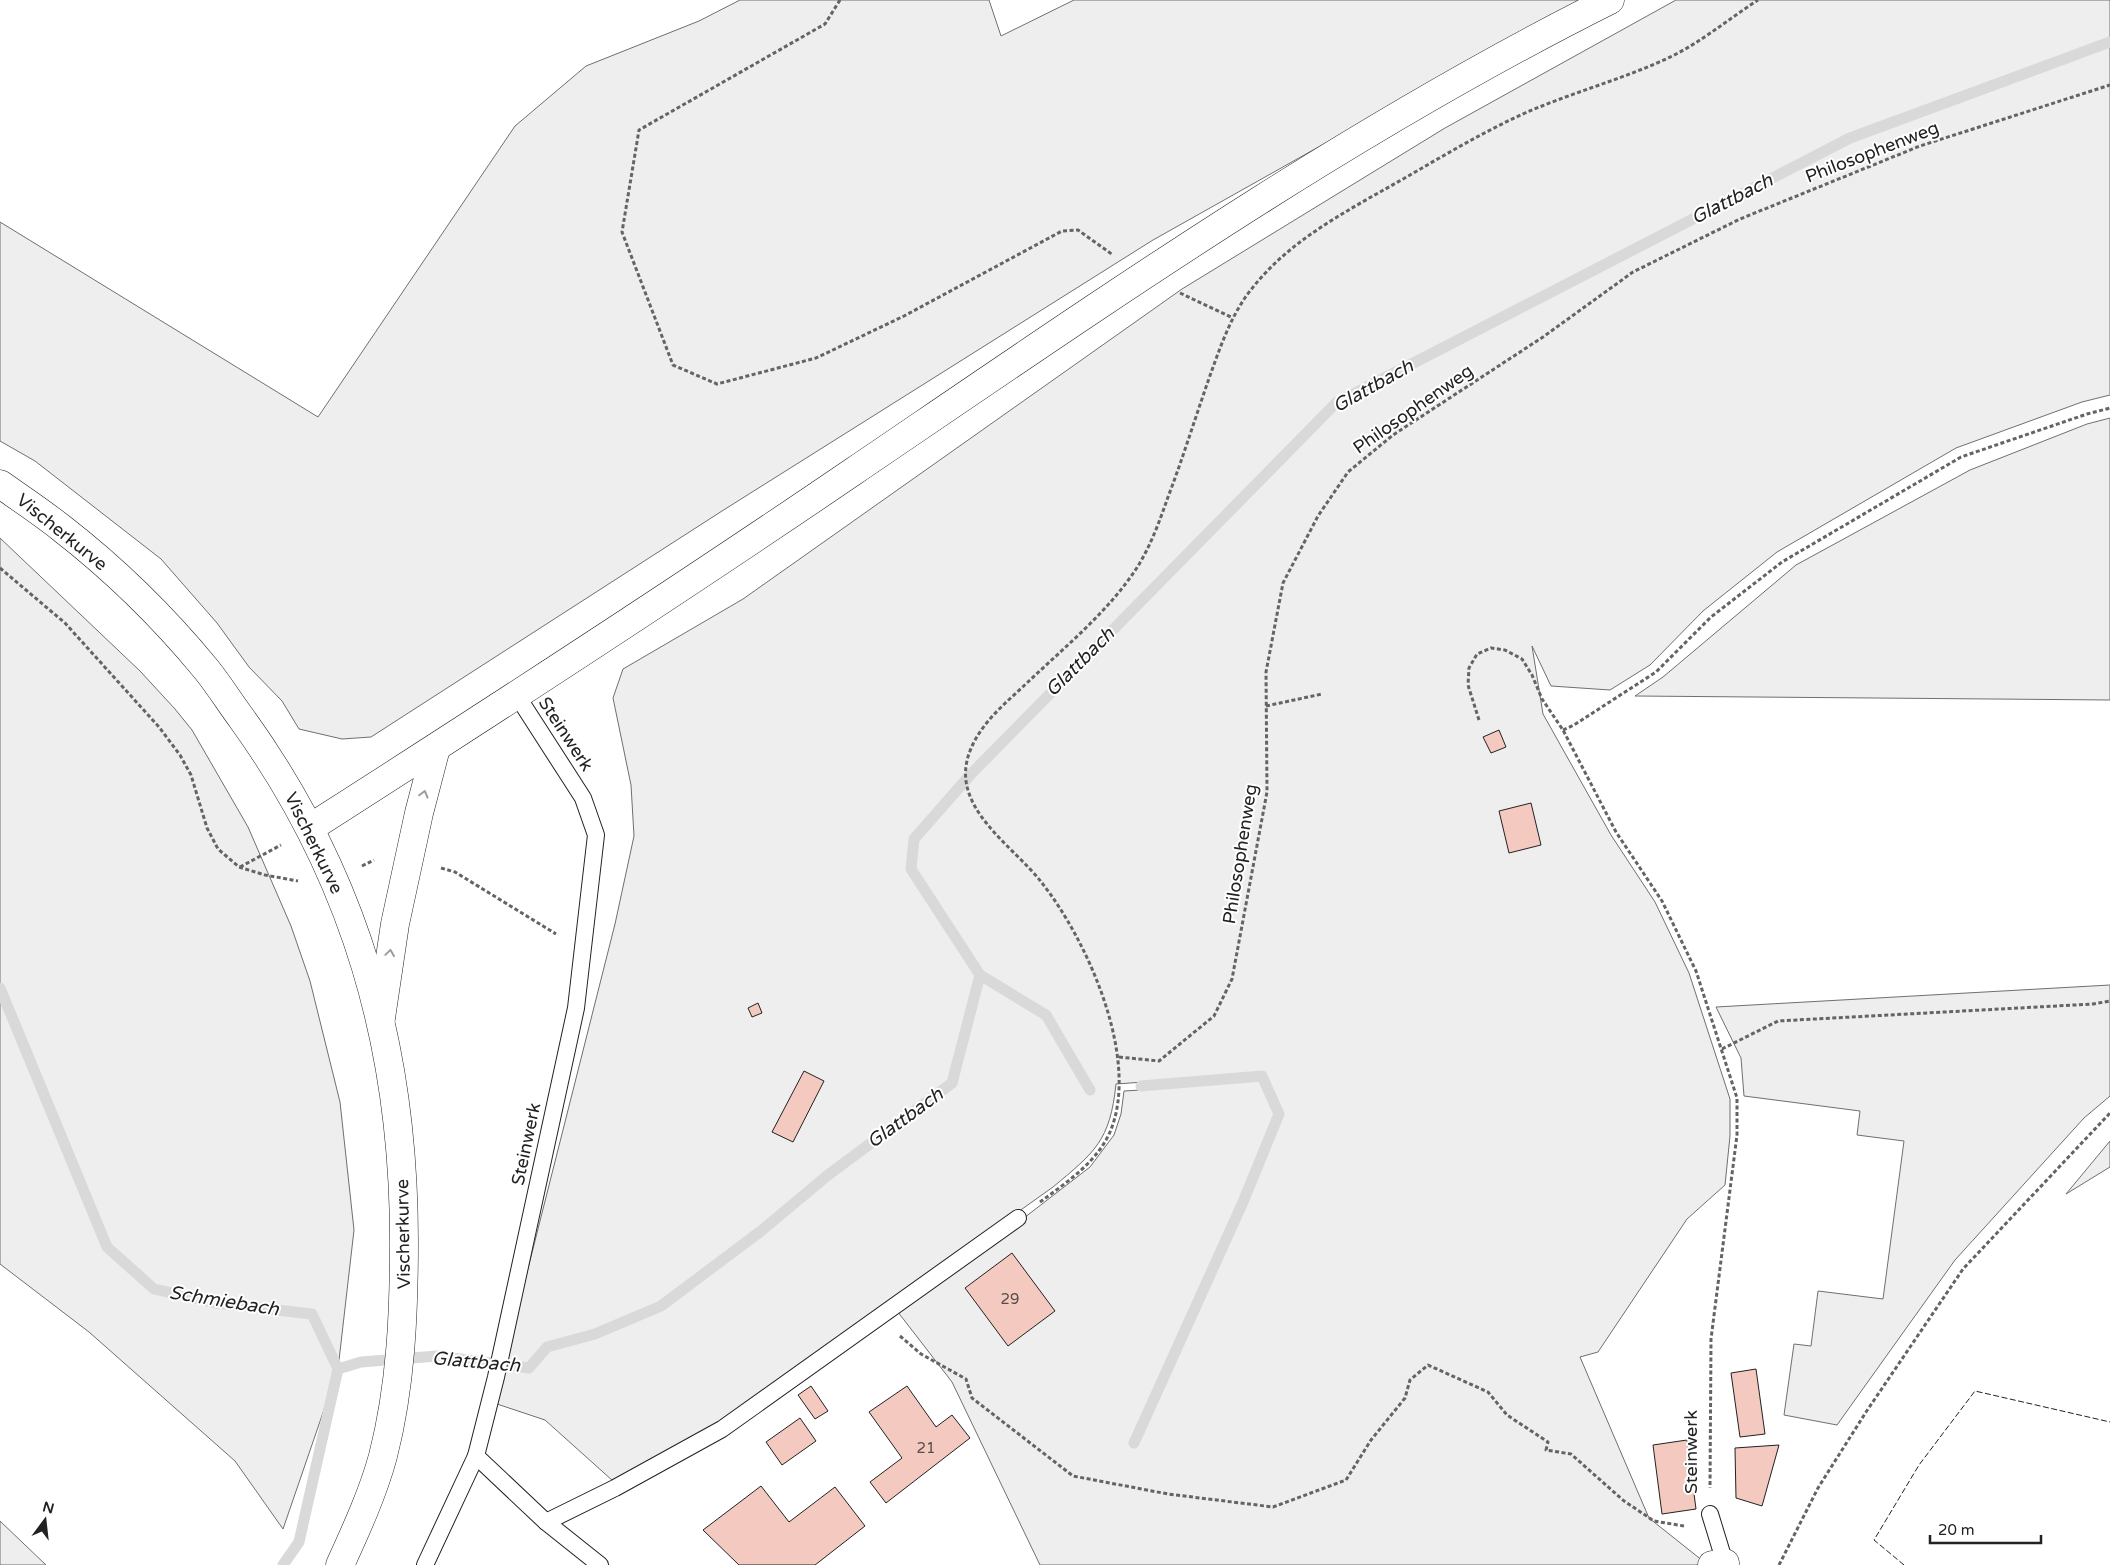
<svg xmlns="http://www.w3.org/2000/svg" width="2110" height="1565" viewBox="0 0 2110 1565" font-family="'Varela Round',sans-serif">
<rect width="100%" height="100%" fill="#fff"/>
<g fill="#eee" stroke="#6f6f6f">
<polygon points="740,0 989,0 1001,36 1074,0 1580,0 1153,240 722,511 371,737 342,739 299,729 282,701 249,667 217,623 161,559 35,461 0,441 0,222 318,417 515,126 586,66 699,21"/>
<path d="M1676,0H2110V395L2082,402L1956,448L1777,552L1703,611L1650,665L1610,690L1551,686L1532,646L1543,714L1611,835L1655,902L1689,973L1730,1099V1136L1725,1185L1687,1219L1598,1352L1580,1357L1649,1518L1708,1565H1040L952,1382L894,1307L1020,1221L1090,1167L1114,1135L1121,1114L1124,1091L1141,1090L1144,1082L1116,1084C1110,1141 1095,1152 1053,1187L715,1428L613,1481L545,1420L488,1401L515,1320L615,924L634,836L631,785L613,698L623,669L743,599L1182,289L1445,128Z"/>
<polygon points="2110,418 2110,700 1635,696 1663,677 1796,565 1970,470 2087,424"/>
<polygon points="0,538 140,671 175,709 192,730 248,827 291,926 310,981 340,1102 354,1230 338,1369 283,1529 235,1461 89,1332 0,1264"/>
<polygon points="2110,985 2110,1096 2084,1118 1955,1260 1837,1425 1784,1415 1794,1344 1811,1346 1818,1291 1883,1299 1904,1141 1857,1135 1860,1111 1744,1096 1741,1058 1716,1007"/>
<polygon points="2110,1141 2110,1167 2066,1194"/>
<polygon points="0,1521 46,1565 0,1565"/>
</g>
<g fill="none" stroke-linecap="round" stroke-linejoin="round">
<g stroke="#d9d9d9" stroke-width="11">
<polyline points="980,975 1046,1015 1090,1090"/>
<polyline points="0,988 107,1247 154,1289 216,1303 312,1314 338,1369 299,1542 283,1565"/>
<polyline points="338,1369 361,1362 437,1356 529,1368 547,1347 595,1334 661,1306 761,1231 828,1175 952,1083 980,975 911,869 914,839 971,774 1336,403 1850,138 2110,42"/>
<polyline points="1134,1443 1243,1202 1279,1114 1262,1076 1141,1086"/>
</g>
</g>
<g fill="#f3c9c0" stroke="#222">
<polygon points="1499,730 1506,747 1491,753 1483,737"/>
<polygon points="1531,803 1541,845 1509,853 1499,811"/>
<polygon points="758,1003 762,1013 752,1017 748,1008"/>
<polygon points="804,1071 824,1081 793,1142 772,1132"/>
<polygon points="1012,1253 1055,1311 1008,1346 965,1288"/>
<polygon points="1756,1369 1765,1434 1740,1437 1731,1373"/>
<polygon points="811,1386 828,1411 815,1419 798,1395"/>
<polygon points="907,1386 936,1427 952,1415 970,1438 886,1503 870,1482 902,1458 869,1412"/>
<polygon points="800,1418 816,1441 782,1465 766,1442"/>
<polygon points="1687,1440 1696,1509 1662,1514 1653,1445"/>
<polygon points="1779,1445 1762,1506 1736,1498 1735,1448"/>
<polygon points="761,1486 789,1522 835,1487 865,1526 815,1565 739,1565 703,1530"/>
</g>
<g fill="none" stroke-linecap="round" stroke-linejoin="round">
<g stroke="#222" stroke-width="18">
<g id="service">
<polyline points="516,694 583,798 596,835 576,1008 496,1377 476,1456 546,1522 600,1565"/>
<polyline points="1710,1514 1725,1563"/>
<polyline points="546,1522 615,1488 722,1429 1018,1218"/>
<polyline points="425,1565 476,1456"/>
</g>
</g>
<g stroke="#222" stroke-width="29">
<polyline id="minor" points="1712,1565 1725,1563"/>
</g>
<g stroke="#222" stroke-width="29">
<g id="secondary">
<path d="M310,828C493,711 675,593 854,471C1100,304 1344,133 1610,0"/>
<polyline points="381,1018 395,924 419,813 436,748"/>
</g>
</g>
<g stroke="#222" stroke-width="29">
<path id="primary" d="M0,484C20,498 41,512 60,527C113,568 164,618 206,669C219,685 230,703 242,719C356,877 404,1048 404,1241C404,1313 401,1386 383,1456C373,1493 356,1530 340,1565"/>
</g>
<g stroke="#646464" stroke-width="3" stroke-dasharray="4 2.5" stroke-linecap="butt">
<polyline points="840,0 825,24 639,130 622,232 673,365 717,384 816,358 904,316 1062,231 1078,230 1113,255"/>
<polyline points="1180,293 1233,318"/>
<polyline points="0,568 65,623 159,727 180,755 191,775 207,828 218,849 239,867 265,875 298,881"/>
<polyline points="1266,706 1322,694"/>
<polyline points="1479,720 1468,685 1469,668 1477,654 1491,648 1505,650 1522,659 1532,675 1542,699 1563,730 1616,832 1662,901 1696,971 1737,1098 1737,1135 1711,1339 1710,1488"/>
<polyline points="1563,730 1574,725 1656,672 1711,617 1782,562 1961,457 2087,414 2110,408"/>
<polyline points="362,866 374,860"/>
<polyline points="240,867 281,845"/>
<polyline points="441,868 455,872 556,934"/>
<polyline points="1722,1049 1778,1021 2093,1004 2110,1001"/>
<polyline points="1119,1057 1159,1061 1214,1016 1232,979 1267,792 1266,672 1283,583 1318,516 1348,472 1393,435 1543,337 1633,272 1740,219 1920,146 2110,85"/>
<path d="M1040,1202C1066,1183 1097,1162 1110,1132C1141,1059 1087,940 1042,883C1013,845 948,807 970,751C981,722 1007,702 1029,681C1067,645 1110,610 1138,566C1151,545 1160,520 1168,497C1184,455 1197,412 1212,370C1221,345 1231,317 1247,295C1280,250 1324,224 1371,197C1422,169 1472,137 1525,113C1571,93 1620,80 1666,59C1699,44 1727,20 1758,0"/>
<polyline points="900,1336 921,1354 966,1379 972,1398 1073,1476 1168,1494 1273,1507 1346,1480 1371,1440 1405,1398 1410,1380 1428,1365 1488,1392 1507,1415 1548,1442 1546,1450 1571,1454 1624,1501 1654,1521 1684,1526"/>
<polyline points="1779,1565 1818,1488 1866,1412 1963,1269 2110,1113"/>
</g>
<use href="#service" stroke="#fff" stroke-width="16"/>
<use href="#minor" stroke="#fff" stroke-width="28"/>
<use href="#secondary" stroke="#fff" stroke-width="28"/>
<use href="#primary" stroke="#fff" stroke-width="28"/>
<polyline stroke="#222" stroke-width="1" stroke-dasharray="6 2.5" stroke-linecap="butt" points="1904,1565 1874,1540 1919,1465 1975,1391 2110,1422"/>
</g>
<defs><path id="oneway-chevron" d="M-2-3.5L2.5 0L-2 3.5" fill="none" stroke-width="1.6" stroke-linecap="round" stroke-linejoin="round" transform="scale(1.25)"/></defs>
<g stroke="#9c9c9c">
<use href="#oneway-chevron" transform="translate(424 794) rotate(-75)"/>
<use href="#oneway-chevron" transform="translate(390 953) rotate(-82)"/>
</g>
<g text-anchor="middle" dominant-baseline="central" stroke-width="4" stroke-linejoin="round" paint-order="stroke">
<g font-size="15" fill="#564c4a">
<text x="1010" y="1299">29</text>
<text x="926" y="1448">21</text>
</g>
<g font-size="18" fill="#222" stroke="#fff">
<text transform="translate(1872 152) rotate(-21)">Philosophenweg</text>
<text transform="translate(1413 409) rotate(-35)">Philosophenweg</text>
<text transform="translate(62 532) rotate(39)">Vischerkurve</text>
<text transform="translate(566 734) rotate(57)">Steinwerk</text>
<text transform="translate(314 843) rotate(64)">Vischerkurve</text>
<text transform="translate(1240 854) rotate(-81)">Philosophenweg</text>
<text transform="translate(526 1144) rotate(-78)">Steinwerk</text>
<text transform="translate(403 1234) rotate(-91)">Vischerkurve</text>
<text transform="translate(1691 1452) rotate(-90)">Steinwerk</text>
</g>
<g font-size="19" font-style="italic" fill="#222" stroke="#fff">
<text transform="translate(1732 199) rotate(-27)">Glattbach</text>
<text transform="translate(1373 386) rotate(-29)">Glattbach</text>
<text transform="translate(1080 662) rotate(-45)">Glattbach</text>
<text transform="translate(905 1118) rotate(-36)">Glattbach</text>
<text transform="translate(224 1301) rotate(9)">Schmiebach</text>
<text transform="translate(476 1362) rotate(5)">Glattbach</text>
</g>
</g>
<g transform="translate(45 1520) rotate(15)" stroke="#ffffff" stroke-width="4" paint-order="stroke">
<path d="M0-4L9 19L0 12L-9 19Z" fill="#222222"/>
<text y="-8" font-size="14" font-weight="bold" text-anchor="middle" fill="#222222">N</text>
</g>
<path d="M1930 1535v8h111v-8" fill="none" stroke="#222222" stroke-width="2.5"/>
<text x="1938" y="1535" font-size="15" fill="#222222" stroke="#ffffff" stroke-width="4" paint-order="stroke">20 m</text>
</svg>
